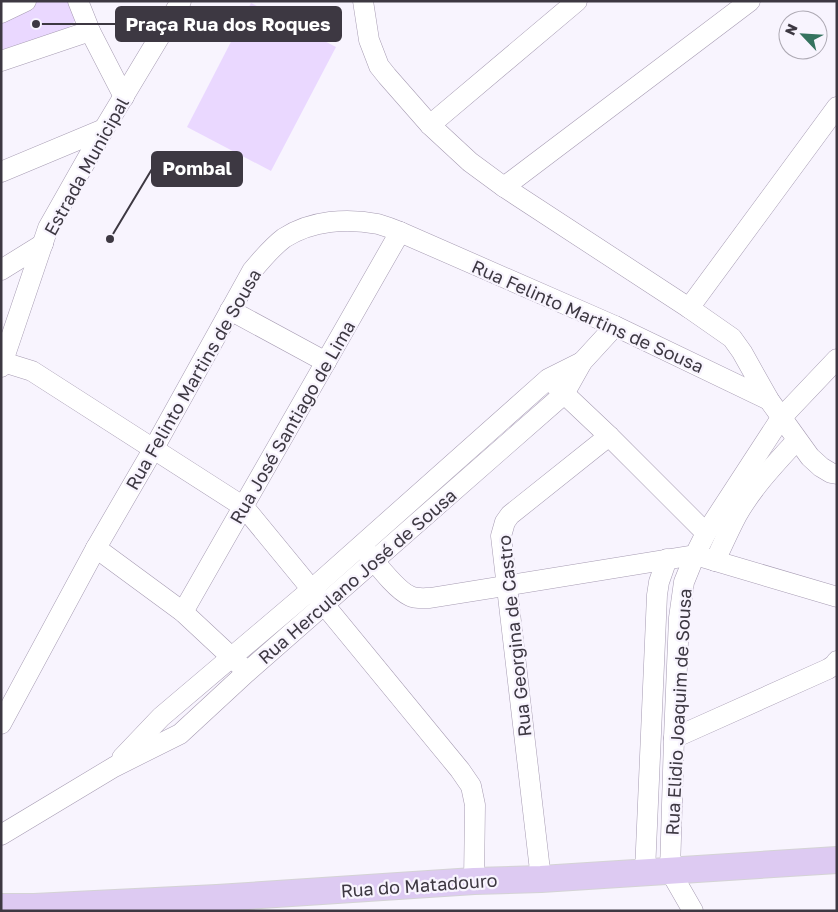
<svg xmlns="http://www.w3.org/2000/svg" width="838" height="912" viewBox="0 0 838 912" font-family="'Golos Text',sans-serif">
<rect width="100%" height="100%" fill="#f8f4fe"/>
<g fill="#ead8ff">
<polygon points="30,1 77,1 77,19 66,30 1,50 1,17"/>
<polygon points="251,3 336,47 271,171 187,127"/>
</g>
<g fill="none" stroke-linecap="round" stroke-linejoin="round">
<g stroke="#a69bb2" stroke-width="21">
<g id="minor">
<polyline points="78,1 90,31 124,97"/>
<polyline points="363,1 369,40 379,66 387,76 430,125 470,162 504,187 689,308 732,338 742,352 769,400 810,457 821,467 831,473 837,474"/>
<polyline points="1,13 26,1"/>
<polyline points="1,61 90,31"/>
<polyline points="430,125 577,1"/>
<polyline points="1,172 104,129"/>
<polyline points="504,187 750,1"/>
<polyline points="1,270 43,244"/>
<polyline points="689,308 837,107"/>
<polyline points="230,310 326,362"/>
<polyline points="3,362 32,371 244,507 460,770 471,786 475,805 474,881"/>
<polyline points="1,367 48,228 104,129 181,1"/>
<polyline points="609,436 706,533"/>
<polyline points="96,548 183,612 242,667"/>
<path d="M366,551C376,563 396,590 410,596C416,599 424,598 430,598L695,555L837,597"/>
<path d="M715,561C722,546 729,530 737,515C753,487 775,464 797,440"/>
<polyline points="183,612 400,232"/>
<path d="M1,724L96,548L154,448L252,271C262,259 272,247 284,238C312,220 347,218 378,224C385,226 393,229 400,232L615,326L769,400"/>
<polyline points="674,738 828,669 834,665 837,661"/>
<polyline points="122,758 161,717 312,589 548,379 582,362"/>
<polyline points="1,835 114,767 180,734 246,673 564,394 582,362 615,326"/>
<polyline points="645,872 657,595 659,582 667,559"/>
<polyline points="541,879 501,536 505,522 510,515 609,436 554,384"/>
<polyline points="693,911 670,871 674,738 679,618 684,582 695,555 706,533 781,418 837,359"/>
</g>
</g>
<g stroke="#d4d3d5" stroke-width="28">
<polyline id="major" points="1,907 34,907 217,898 474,881 541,879 837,860"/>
</g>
<use href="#minor" stroke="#fff" stroke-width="20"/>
<use href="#major" stroke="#ddcaf2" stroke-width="26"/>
</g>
<g text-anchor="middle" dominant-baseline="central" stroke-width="4.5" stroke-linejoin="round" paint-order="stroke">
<g font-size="18" fill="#3d3842" stroke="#f8f4fe">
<text transform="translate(86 166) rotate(-61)">Estrada Municipal</text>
<text transform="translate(588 316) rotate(24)">Rua Felinto Martins de Sousa</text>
<text transform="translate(193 379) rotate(-60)">Rua Felinto Martins de Sousa</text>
<text transform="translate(292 422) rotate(-60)">Rua José Santiago de Lima</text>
<text transform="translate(357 576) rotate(-41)">Rua Herculano José de Sousa</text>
<text transform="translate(514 636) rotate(-96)">Rua Georgina de Castro</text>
<text transform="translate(678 712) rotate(-87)">Rua Elidio Joaquim de Sousa</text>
<text transform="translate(419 885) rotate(-4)">Rua do Matadouro</text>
</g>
</g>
<path fill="none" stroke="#3d3842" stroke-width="2" d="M36 24L116 24M110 239L152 169"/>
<g fill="#3d3842" stroke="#f8f4fe" stroke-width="2">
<circle cx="36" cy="24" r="5"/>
<circle cx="110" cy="239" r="5"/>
</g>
<g fill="#3d3842" stroke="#3d3842" stroke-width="2">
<rect x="116" y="7" width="225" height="34" rx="5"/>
<rect x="152" y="152" width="90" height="34" rx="5"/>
</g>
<g font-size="19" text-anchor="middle" font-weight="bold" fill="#fff">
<text x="228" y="31">Praça Rua dos Roques</text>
<text x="197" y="175">Pombal</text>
</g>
<rect width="838" height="912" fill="none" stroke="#3d3842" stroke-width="5"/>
<g transform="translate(803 35) rotate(295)"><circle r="24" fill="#f8f4fe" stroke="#ada9b3"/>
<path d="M0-4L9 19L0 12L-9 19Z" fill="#35735f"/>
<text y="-8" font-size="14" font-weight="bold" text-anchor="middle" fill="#3d3842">N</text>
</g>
</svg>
